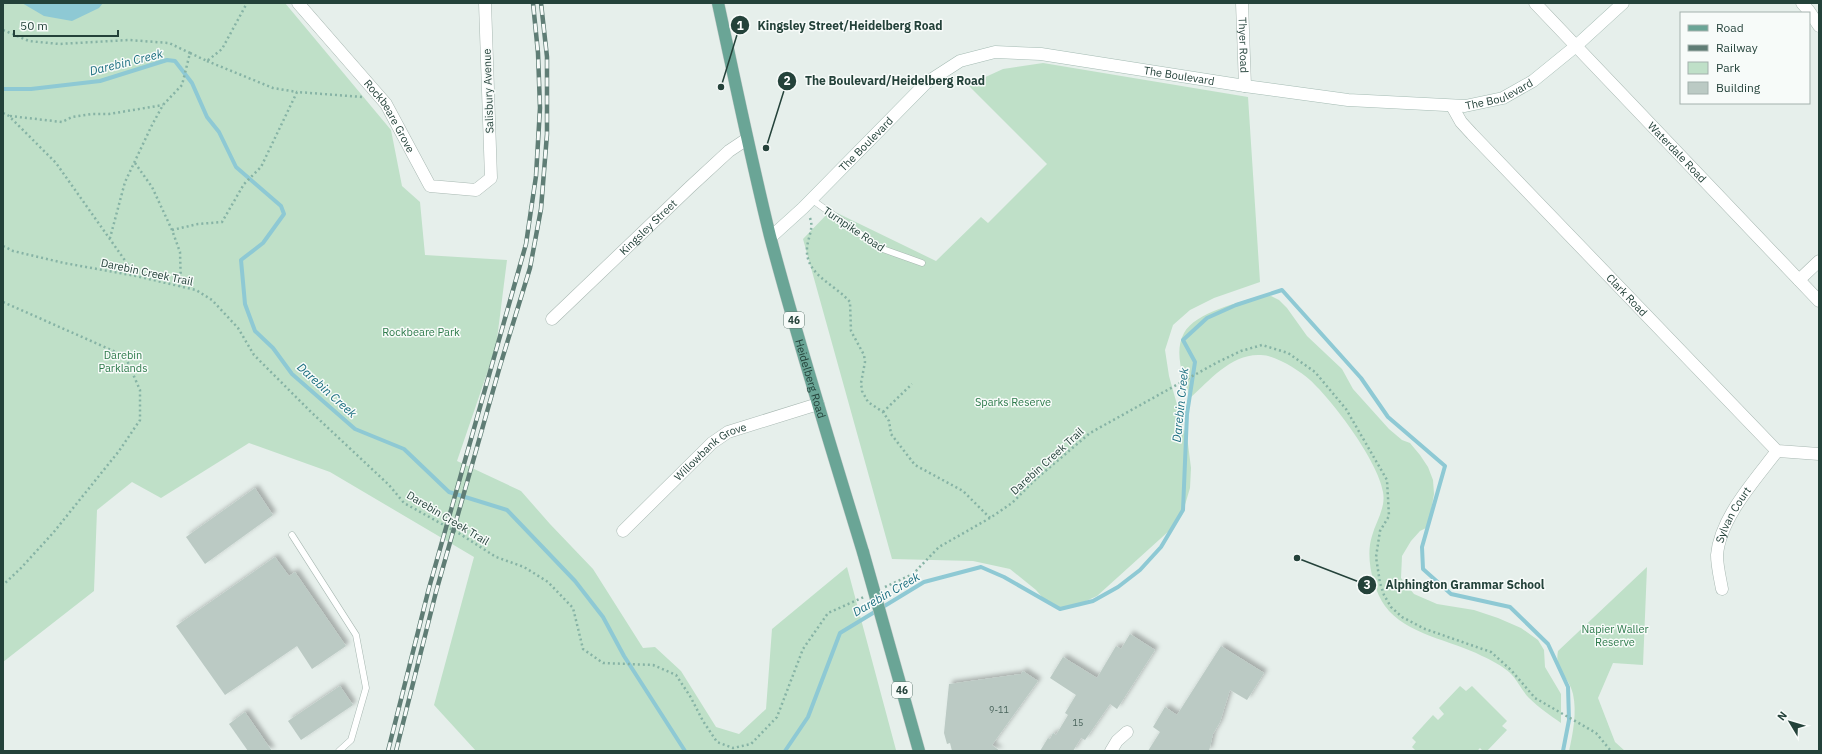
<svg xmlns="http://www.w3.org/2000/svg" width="1822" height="754" viewBox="0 0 1822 754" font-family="'IBM Plex Sans',sans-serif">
<defs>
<filter id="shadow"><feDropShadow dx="3.5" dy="-3.5" stdDeviation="2" flood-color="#0004"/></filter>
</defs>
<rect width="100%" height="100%" fill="#e6efeb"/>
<g fill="#bfe0c8">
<polygon points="3,3 285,3 391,130 402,186 420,202 425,255 507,260 496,347 457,461 521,491 550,524 593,569 643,648 655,647 681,671 716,727 739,734 766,709 772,629 847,567 896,750 476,751 434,705 474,557 330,472 249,443 161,498 132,482 97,510 94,591 3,662"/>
<polygon points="1043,63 1248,97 1260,282 1214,298 1190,310 1173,325 1165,350 1169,376 1188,444 1191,468 1190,488 1182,515 1170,530 1097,596 1073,607 1059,608 1048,604 1036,590 1010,569 973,561 892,559 803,239 831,210 936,261 981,217 988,223 1047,164 968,85 1003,69"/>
<path d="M1263,295L1271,296L1279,300L1287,308L1307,336L1342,369L1353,389L1389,429L1402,440L1410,443L1420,455L1428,467L1433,480L1434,494L1428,527L1420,531L1411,541L1402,556L1401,578L1414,594L1437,604L1474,610L1498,618L1521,628L1538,640L1544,650L1545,667L1561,694V723C1550,715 1539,708 1529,698C1522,691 1517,679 1509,672C1502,666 1491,660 1482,656C1452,640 1406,635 1385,606C1373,589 1365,557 1372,536C1376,521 1386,508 1383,492C1378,461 1333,401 1310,380C1300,371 1275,355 1261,355C1232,353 1210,380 1190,398C1184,379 1173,353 1184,333C1195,312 1242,302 1263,295Z"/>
<path d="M1647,567L1643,665L1613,663L1598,698L1615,742L1625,751H1569C1573,733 1577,712 1573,694C1569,676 1554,671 1558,651Z"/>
<polygon points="1460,686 1466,691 1472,686 1507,721 1502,726 1507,730 1487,751 1483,751 1480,748 1477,751 1416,751 1412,747 1416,742 1412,738 1433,715 1438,720 1444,714 1439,708"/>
</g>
<polygon fill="#8ec9d4" points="22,3 103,3 99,8 72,21 44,16"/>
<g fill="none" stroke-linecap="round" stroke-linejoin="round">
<g stroke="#8ec9d4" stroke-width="4">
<polyline points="3,89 31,89 100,81 167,60 175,61 192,83 207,117 219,132 236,167 281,206 284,214 263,243 241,260 245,304 255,331 273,348 292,374 355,429 404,449 449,492 507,510 575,581 603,617 624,656 685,751"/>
<polyline points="785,751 808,717 840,633 924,582 981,567 1004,577 1060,609 1093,601 1118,587 1140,570 1161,547 1183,510 1187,414 1195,362 1183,340 1207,318 1236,305 1282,290 1361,378 1388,417 1445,466 1422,547 1423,569 1451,594 1510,607 1548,644 1568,687 1569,720 1563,751"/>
</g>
</g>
<g fill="#bbcac4" filter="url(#shadow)">
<polygon points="255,488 273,515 205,564 186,537"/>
<polygon points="275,557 289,576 295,572 346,646 312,669 297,646 225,695 176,626"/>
<polygon points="1130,634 1155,650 1117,709 1110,704 1085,740 1081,738 1073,751 1040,751 1048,738 1050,739 1053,733 1056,735 1068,715 1065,713 1076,695 1050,678 1063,657 1097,678 1116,646 1121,649"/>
<polygon points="1221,646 1264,673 1247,700 1230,690 1220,722 1213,734 1209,751 1148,751 1160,732 1153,727 1165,707 1177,715"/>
<polygon points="1023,671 1038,681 992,745 1000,751 952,751 950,743 947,744 944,733 949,684 1021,674"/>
<polygon points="340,686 353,705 301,740 288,721"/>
<polygon points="245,712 272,751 248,751 229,724"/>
</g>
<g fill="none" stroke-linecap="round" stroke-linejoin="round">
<g stroke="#a8b8b2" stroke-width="7">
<g id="lane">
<polyline points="811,199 880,248 922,263"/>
<polyline points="292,535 356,635 366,688 351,740 339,751"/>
</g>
</g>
<g stroke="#a8b8b2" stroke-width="13">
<g id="street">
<path id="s1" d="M298,3L386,104L430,186L476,190L491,178L485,3"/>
<path id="s2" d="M1242,3L1245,86"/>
<path id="s3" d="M1535,3L1819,301"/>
<polyline points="1802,3 1809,11 1819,26"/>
<path id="s4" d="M1452,106L1461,122L1472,134L1777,451L1819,454"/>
<polyline points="1799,280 1819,261"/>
<path id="s5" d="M552,319L690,187L729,151L747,139"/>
<path id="s6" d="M623,531L712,443L728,432L818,404"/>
<path id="s7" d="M1722,589C1720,578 1717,566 1717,555C1720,518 1755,480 1777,451"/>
<polyline points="1111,751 1117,741 1127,732"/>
</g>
</g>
<g stroke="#a4bbb3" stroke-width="13">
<g id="secondary">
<path id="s8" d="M771,237L803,208L926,83L960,61L995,52L1041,54L1245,86L1348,100L1465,106L1503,98L1533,81L1576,46L1623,3"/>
</g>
</g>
<g stroke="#c2cac8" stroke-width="13">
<g id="primary">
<path id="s9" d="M718,3C735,81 751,159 770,236C798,342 831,447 863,552"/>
<polyline points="876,598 919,751"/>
</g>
</g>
<g stroke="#86b3a5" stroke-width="2.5" stroke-dasharray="2 3" stroke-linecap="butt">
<polyline points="3,30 29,41 59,44 129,40 169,43 190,53 182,85 163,105 152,125 125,182 110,238"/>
<polyline points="190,53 207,61 222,49 247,3"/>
<polyline points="207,61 273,88 297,92"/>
<polyline points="3,113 9,116 56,163 136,276"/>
<polyline points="10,116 62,122 72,117 92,114 109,114 163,105"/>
<polyline points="135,163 152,187 172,230 180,252 181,287"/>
<path d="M810,218C814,228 808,237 807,248C805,275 835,284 850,302L851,331L864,355L865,362L861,383L862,391L868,402L883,412L889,421L891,434L915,465L963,491L990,518"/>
<polyline points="172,230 198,224 222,222 244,184 261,167 297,92 363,97"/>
<polyline points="3,246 13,251 64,263 136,276 196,290 212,300 238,328 254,355 311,412 389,485 404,503 460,534 496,557 524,567 548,582 573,608 583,649 603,663 653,665 676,675 690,696 703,721 717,742 733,748 751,744 777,717 803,649 828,613 864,597"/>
<polyline points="3,302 125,356 140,390 140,420 119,451 53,533 21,568 3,585"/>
<polyline points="883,412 912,384"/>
<polyline points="885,587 913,574 939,547 990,518 1012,503 1036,479 1090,433 1216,363 1241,351 1262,345 1288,353 1315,372 1346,409 1387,480 1389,516 1380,531 1376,557 1380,583 1384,595 1391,607 1402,617 1425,629 1491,652 1511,670 1535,698 1596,733 1611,751"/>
</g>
<use href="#lane" stroke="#fff" stroke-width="6"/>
<use href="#street" stroke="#fff" stroke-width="12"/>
<use href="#secondary" stroke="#fff" stroke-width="12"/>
<use href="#primary" stroke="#6aa596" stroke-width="12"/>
<g stroke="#5f7d75" stroke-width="4.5">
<g id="rail">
<polyline points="388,751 429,588 526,244 536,176 540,108 538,53 533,3"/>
<polyline points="396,751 436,592 500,366 530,268 541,209 547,134 547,57 541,3"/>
</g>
</g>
<use href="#rail" stroke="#f7fbf9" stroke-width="3" stroke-dasharray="9" stroke-linecap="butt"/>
<g stroke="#c2cac8" stroke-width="13" stroke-linecap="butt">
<polyline id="primary-bridge" points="863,552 876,598"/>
</g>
<use href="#primary-bridge" stroke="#6aa596" stroke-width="12"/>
</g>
<g text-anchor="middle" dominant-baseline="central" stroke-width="3" stroke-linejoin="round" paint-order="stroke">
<g font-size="9" fill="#4a645c">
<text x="999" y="709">9-11</text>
<text x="1078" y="722">15</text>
</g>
<g fill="#f7fbf9" stroke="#637a73" stroke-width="1">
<rect x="784" y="312" width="20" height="16" rx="3"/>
<rect x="892" y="682" width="20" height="16" rx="3"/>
</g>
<g font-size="10" font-weight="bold" fill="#24423a">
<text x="794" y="320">46</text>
<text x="902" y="690">46</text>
</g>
<g font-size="11" fill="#24423a" stroke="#f7fbf9">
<text stroke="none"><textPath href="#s2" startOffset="42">Thyer Road</textPath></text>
<text stroke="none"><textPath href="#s8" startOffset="481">The Boulevard</textPath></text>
<text transform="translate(488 91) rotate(-92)">Salisbury Avenue</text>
<text stroke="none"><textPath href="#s8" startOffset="805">The Boulevard</textPath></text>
<text stroke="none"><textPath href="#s1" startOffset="146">Rockbeare Grove</textPath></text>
<text stroke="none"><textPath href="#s8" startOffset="133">The Boulevard</textPath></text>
<text stroke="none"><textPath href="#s3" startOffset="206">Waterdale Road</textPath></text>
<text stroke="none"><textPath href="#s5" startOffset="133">Kingsley Street</textPath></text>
<text transform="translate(854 229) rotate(34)">Turnpike Road</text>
<text transform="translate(147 272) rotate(12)">Darebin Creek Trail</text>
<text stroke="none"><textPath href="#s4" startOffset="258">Clark Road</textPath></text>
<text stroke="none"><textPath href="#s9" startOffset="387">Heidelberg Road</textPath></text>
<text stroke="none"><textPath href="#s6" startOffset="119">Willowbank Grove</textPath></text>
<text transform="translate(1047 461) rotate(-42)">Darebin Creek Trail</text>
<text stroke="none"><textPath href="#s7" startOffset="78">Sylvan Court</textPath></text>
<text transform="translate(448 518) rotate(31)">Darebin Creek Trail</text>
</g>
<g font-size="11" fill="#2d7a4b" stroke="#f7fbf9">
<text x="421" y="332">Rockbeare Park</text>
<text x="123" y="355">Darebin<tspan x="123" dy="13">Parklands</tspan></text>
<text x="1013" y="402">Sparks Reserve</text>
<text x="1615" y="629">Napier Waller<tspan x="1615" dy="13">Reserve</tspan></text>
</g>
<g font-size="12" font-style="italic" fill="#1c6f80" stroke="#f7fbf9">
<text transform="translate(126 62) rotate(-14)">Darebin Creek</text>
<text transform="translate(327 390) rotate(42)">Darebin Creek</text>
<text transform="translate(1180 405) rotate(-84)">Darebin Creek</text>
<text transform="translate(886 594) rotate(-30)">Darebin Creek</text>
</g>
</g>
<path fill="none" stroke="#24423a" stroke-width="1.5" d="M721 87L740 25M766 148L787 81M1297 558L1367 585"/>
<g fill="#24423a" stroke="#f7fbf9" stroke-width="1.5">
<circle cx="721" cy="87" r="4"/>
<circle cx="766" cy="148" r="4"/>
<circle cx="1297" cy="558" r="4"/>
<circle cx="740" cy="25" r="10"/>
<circle cx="787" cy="81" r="10"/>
<circle cx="1367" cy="585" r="10"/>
</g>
<g font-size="12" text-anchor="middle" font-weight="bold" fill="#fff">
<text x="740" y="30">1</text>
<text x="787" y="85">2</text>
<text x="1367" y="589">3</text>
</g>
<g font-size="12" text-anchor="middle" font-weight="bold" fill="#24423a" stroke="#f7fbf9" stroke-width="3" stroke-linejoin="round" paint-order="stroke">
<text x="850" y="30">Kingsley Street/Heidelberg Road</text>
<text x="895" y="85">The Boulevard/Heidelberg Road</text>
<text x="1465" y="589">Alphington Grammar School</text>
</g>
<rect width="1822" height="754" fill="none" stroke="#24423a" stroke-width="8"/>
<rect x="1680" y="12" width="130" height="92" fill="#f7fbf9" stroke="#a3b1ad"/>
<rect x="1688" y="25" width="20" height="6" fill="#6aa596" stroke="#a3b1ad"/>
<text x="1716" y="32" font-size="12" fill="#24423a">Road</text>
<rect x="1688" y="45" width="20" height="6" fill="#5f7d75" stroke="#a3b1ad"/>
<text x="1716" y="52" font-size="12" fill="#24423a">Railway</text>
<rect x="1688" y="62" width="20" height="12" fill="#bfe0c8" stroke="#a3b1ad"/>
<text x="1716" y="72" font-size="12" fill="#24423a">Park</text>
<rect x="1688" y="82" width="20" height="12" fill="#bbcac4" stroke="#a3b1ad"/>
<text x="1716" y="92" font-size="12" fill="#24423a">Building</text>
<g transform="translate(1790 722) rotate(308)" stroke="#f7fbf9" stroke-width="3" paint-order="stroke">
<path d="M0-3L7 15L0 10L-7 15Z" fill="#24423a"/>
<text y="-6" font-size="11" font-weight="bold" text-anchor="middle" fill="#24423a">N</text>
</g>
<path d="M14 30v6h104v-6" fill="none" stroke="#24423a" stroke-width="2"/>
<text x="20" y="30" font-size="12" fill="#24423a" stroke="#f7fbf9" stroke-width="3" paint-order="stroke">50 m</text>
</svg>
